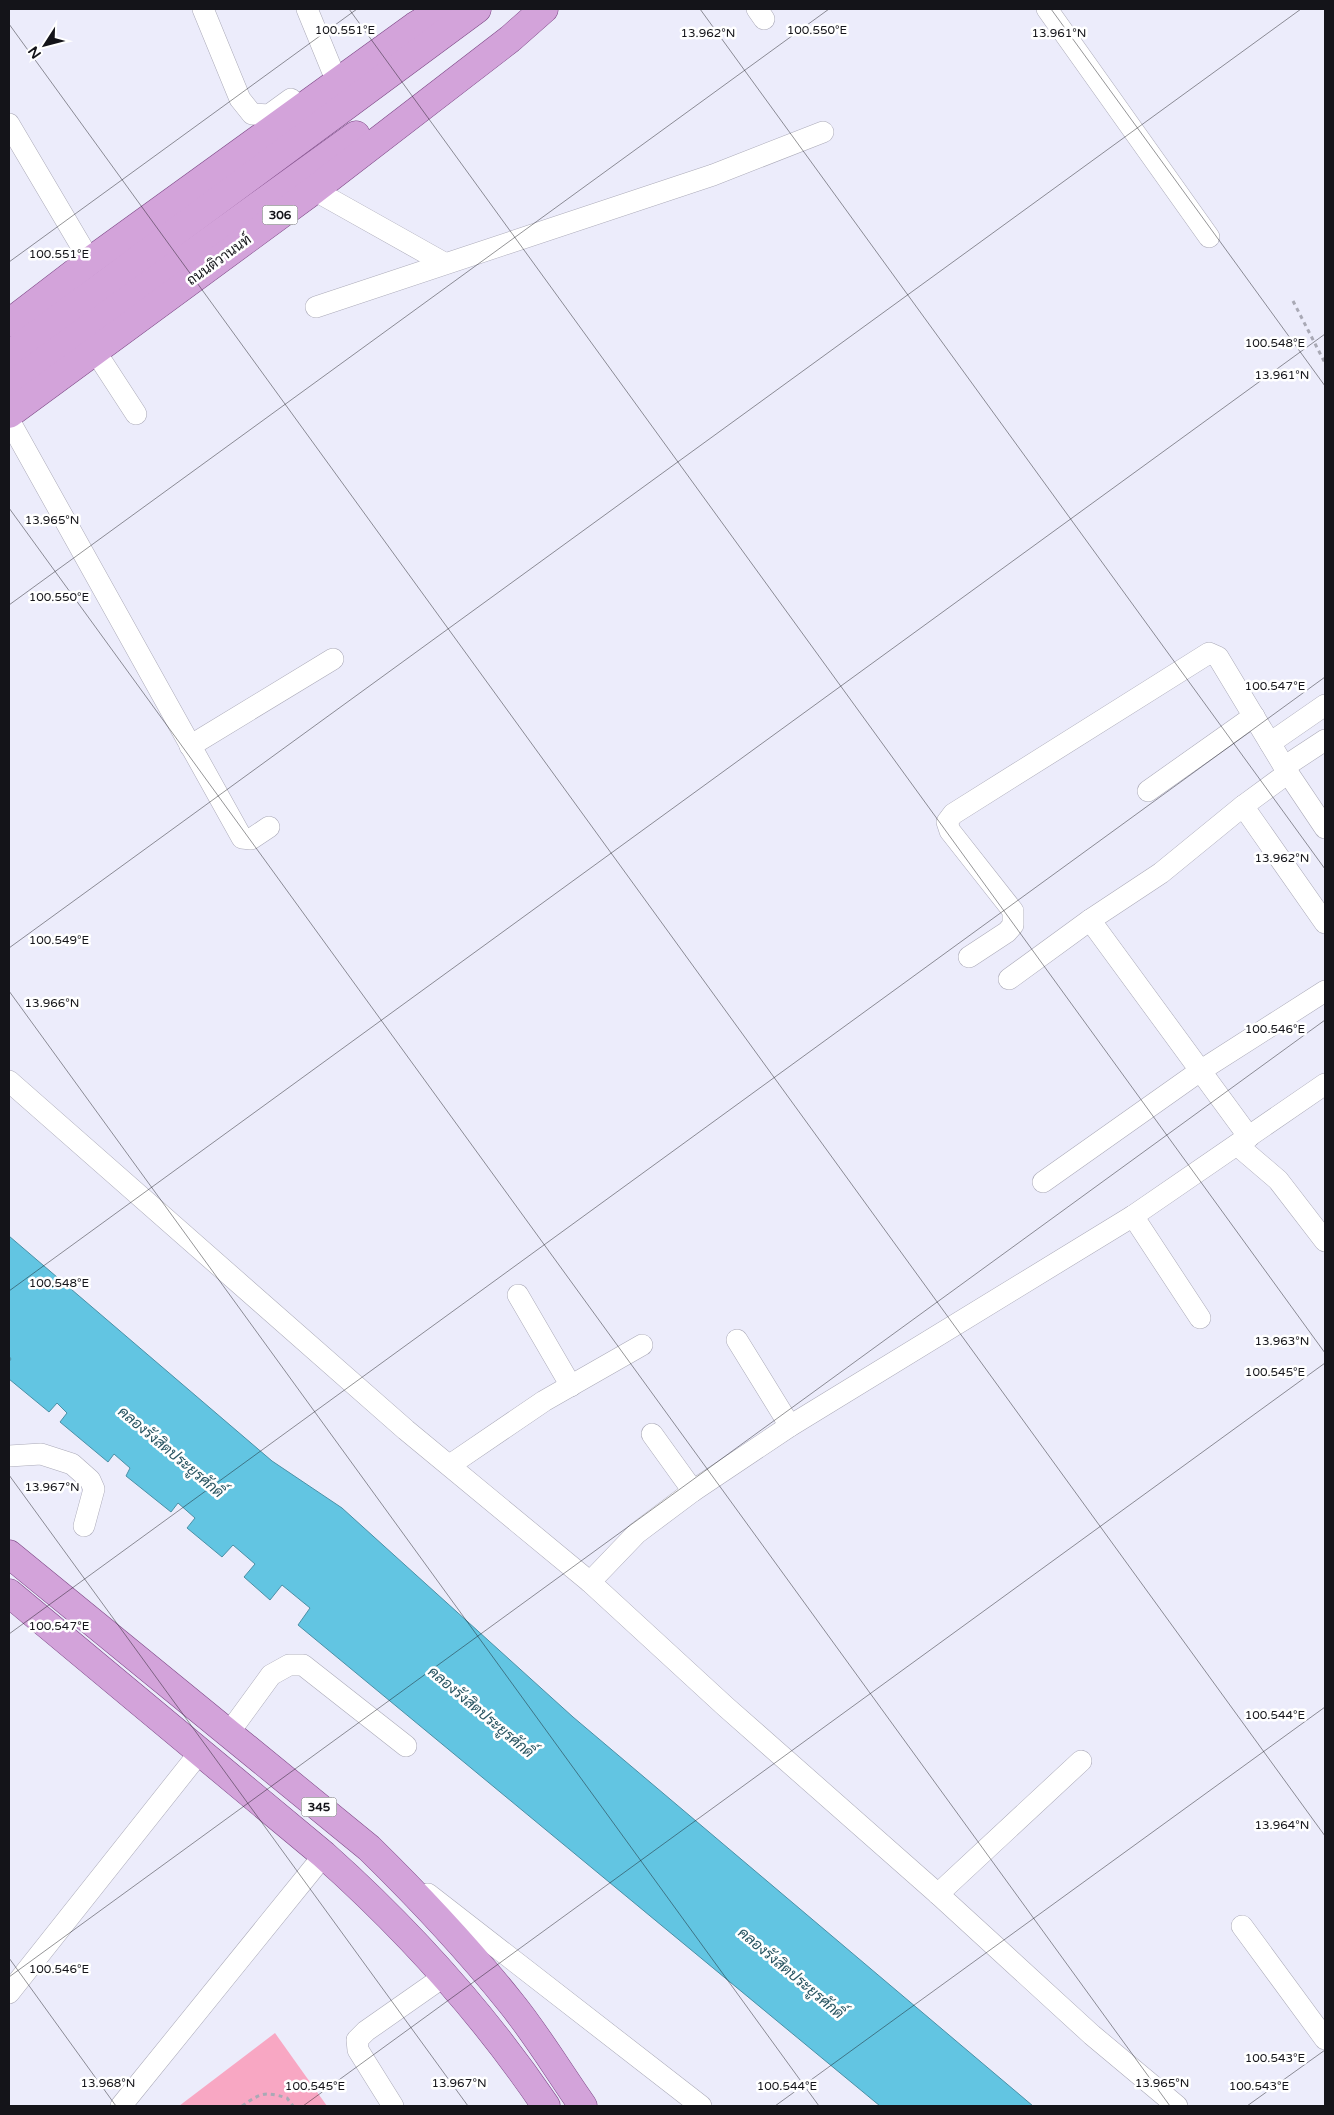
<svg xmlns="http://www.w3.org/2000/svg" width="1334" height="2115" viewBox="0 0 1334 2115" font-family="'Varela Round',Sarabun,sans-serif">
<rect width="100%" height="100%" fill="#ececfb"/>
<polygon fill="#f8a7c3" points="275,2033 327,2106 179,2106"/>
<polygon fill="#62c5e2" stroke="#4b90a6" points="9,1236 272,1461 342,1508 573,1717 1033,2106 880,2106 298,1625 310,1608 282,1585 270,1600 244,1577 255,1564 233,1545 222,1557 187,1528 195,1518 178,1503 171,1512 126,1476 130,1468 114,1454 108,1462 60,1422 67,1413 57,1403 49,1412 9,1379 9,1362 11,1359 9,1356"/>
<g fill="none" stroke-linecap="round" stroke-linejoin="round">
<g stroke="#abaab8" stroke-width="22">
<g id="minor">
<polyline points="203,9 240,99 252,114 269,115 291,99"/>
<polyline points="307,9 332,70"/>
<polyline points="757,9 764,19"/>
<polyline points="1047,9 1209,237"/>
<polyline points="9,124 90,261"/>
<polyline points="314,190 444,263"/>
<polyline points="316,307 713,175 823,132"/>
<polyline points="95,351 136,414"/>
<polyline points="9,420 242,838 251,839 269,827"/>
<polyline points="1270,743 1325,705"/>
<polyline points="190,746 333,659"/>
<polyline points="1284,767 1325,740"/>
<polyline points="1288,773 1243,806 1325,923"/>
<polyline points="1148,791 1254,716"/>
<polyline points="1090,920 1249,1137"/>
<polyline points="969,957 1007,932 1013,925 1013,911 950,831 947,822 953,814 1209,653 1218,657 1288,773 1325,828"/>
<polyline points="1009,979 1090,920 1161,873 1243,806"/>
<polyline points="9,1081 406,1430 590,1582 726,1707 938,1894 1092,2035 1177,2106"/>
<polyline points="1237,1145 1278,1180 1325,1241"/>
<polyline points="1043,1182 1200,1071 1325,991"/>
<polyline points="1133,1216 1200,1318"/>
<polyline points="518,1295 571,1386"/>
<polyline points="737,1340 790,1426"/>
<polyline points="652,1434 693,1491"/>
<polyline points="9,1456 41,1454 72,1464 90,1480 94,1489 84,1526"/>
<polyline points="450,1465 544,1401 642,1345"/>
<polyline points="590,1582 637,1533 693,1491 790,1426 1133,1216 1325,1084"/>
<polyline points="228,1734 271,1675 289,1665 303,1665 406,1746"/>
<polyline points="428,1894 701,2106"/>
<polyline points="938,1894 1081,1761"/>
<polyline points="1242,1926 1325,2039"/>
<polyline points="9,1993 200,1752"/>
<polyline points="121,2106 324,1855"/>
<polyline points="393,2106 358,2050 357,2040 366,2031 446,1975"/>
</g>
</g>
<g stroke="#7d4986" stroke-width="29">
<g id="major">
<polyline points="9,323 90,261 415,26 443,9"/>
<polyline points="9,355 477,9"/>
<polyline points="9,386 356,135"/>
<polyline points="9,414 314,190 510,39 544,9"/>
<path d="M9,1554L369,1848C419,1897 467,1948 511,2003C537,2035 559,2072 583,2106"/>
<path d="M9,1593L324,1855C408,1930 483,2013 546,2106"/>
</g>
</g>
<g stroke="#a9a9b5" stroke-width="3" stroke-dasharray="4 4" stroke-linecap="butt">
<polyline points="1293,301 1325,363"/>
<path d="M242,2106C261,2093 264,2091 287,2098L293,2106"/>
</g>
<use href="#minor" stroke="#fff" stroke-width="21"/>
<use href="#major" stroke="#d3a3da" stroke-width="28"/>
</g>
<path fill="none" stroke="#141419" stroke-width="1" stroke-opacity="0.45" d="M349,9L1325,1353M700,9L1325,869M1051,9L1325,386M9,24L1325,1836M9,262L357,9M9,508L1170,2106M9,605L829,9M9,948L1301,9M9,991L819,2106M9,1291L1325,334M9,1475L468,2106M9,1634L1325,677M9,1958L116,2106M9,1977L1325,1020M303,2106L1325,1363M775,2106L1325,1707M1247,2106L1325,2050"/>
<g text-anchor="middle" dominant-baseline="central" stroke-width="5" stroke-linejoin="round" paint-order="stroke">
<g fill="#fff" stroke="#5a5a5e" stroke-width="1">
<rect x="262.5" y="205.5" width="35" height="19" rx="4"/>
<rect x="301.5" y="1797.5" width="35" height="19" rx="4"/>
</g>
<g font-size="12" font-weight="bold" fill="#141419">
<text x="280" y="215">306</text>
<text x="319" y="1807">345</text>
</g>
<g font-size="14" fill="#141419" stroke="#fff">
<text transform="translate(219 260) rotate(-36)">ถนนติวานนท์</text>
</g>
<g font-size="15" font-style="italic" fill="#295562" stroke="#fff">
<text transform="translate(171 1452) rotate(40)">คลองรังสิตประยูรศักดิ์</text>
<text transform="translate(481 1712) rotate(40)">คลองรังสิตประยูรศักดิ์</text>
<text transform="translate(791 1973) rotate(40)">คลองรังสิตประยูรศักดิ์</text>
</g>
</g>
<g font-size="12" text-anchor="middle" fill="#141419" stroke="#fff" stroke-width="5" stroke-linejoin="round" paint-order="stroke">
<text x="345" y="34">100.551°E</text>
<text x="817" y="34">100.550°E</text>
<text x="708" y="37">13.962°N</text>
<text x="1059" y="37">13.961°N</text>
<text x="59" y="258">100.551°E</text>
<text x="1275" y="347">100.548°E</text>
<text x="1282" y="379">13.961°N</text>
<text x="52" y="524">13.965°N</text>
<text x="59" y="601">100.550°E</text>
<text x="1275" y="690">100.547°E</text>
<text x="1282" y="862">13.962°N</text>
<text x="59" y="944">100.549°E</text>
<text x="52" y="1007">13.966°N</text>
<text x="1275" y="1033">100.546°E</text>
<text x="59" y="1287">100.548°E</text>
<text x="1282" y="1345">13.963°N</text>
<text x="1275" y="1376">100.545°E</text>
<text x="52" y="1491">13.967°N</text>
<text x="59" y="1630">100.547°E</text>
<text x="1275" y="1719">100.544°E</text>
<text x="1282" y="1829">13.964°N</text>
<text x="59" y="1973">100.546°E</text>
<text x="1275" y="2062">100.543°E</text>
<text x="108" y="2087">13.968°N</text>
<text x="459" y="2087">13.967°N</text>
<text x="1162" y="2087">13.965°N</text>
<text x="315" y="2090">100.545°E</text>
<text x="787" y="2090">100.544°E</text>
<text x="1259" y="2090">100.543°E</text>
</g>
<rect width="1334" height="2115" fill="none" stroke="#141419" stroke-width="20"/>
<g transform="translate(45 45) rotate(234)" stroke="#ffffff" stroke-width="4" paint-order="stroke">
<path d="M0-4L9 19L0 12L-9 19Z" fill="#141419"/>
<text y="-8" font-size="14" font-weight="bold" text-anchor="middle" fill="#141419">N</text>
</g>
</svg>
